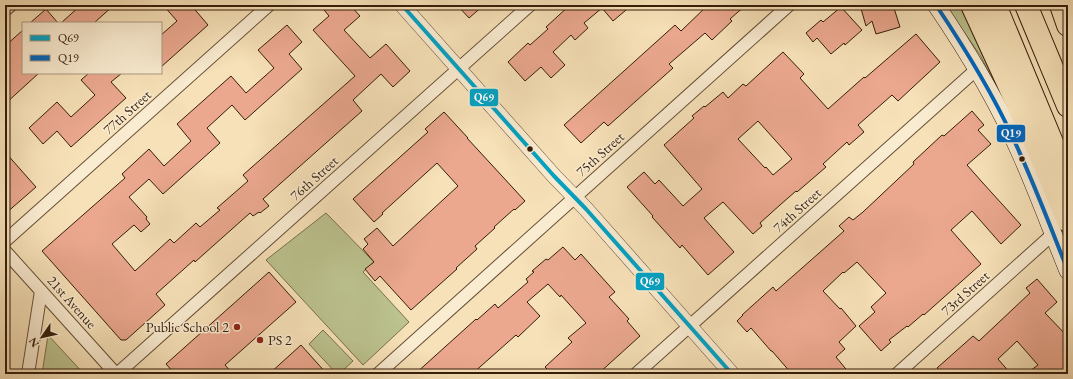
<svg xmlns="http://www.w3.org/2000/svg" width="1073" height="379" viewBox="0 0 1073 379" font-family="'EB Garamond',serif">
<rect width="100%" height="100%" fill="#f7e1b8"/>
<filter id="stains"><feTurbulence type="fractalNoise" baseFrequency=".005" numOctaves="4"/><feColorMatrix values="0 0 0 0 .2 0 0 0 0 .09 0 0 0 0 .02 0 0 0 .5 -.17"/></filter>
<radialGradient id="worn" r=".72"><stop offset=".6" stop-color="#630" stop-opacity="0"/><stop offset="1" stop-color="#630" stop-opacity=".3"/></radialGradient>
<g fill="#bcc38f" stroke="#78704c">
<polygon points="945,5 964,5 1016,114 1068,237 1068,251 1013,119 980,55"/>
<polygon points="326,213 374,262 363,272 409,322 363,365 266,260"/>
<polygon points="323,330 353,361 339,374 337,374 309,344"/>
<polygon points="48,335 84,374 42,374"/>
</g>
<g fill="#eba88f" stroke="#341d0a" fill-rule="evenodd">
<polygon points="81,5 114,5 94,23 61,23"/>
<polygon points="163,5 191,5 208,25 161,67 161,35 177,21"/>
<polygon points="320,5 350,5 360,16 344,30 370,58 386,44 410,71 393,87 381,74 353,100 362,111 263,199 269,206 260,213 259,212 253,216 250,213 195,262 194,260 156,294 165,305 126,340 121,340 42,251 125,178 122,174 149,149 164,166 191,141 177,124 231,76 246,93 274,68 258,50 287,25 302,42 289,54 302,69 245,120 232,105 219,117 207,128 220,143 163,194 149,179 129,197 147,217 146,219 150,224 141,232 134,225 112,244 135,271 170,239 174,243 196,223 200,227 220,210 217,208 248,181 243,175 355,76 313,30 329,16"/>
<polygon points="457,5 484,5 469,18"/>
<polygon points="570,5 632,5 613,21 602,8 584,23 588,28 575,40 571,35 553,52 565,65 551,78 541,67 525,81 508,62 528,43 530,45 548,29 546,27"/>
<polygon points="708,5 746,5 730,19 732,21 712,40 705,33 669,64 673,68 608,126 604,122 581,143 564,125 675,25 681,31"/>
<polygon points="860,5 893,5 900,27 876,34 872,21 866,26"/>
<polygon points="841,7 862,30 845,45 844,43 831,54 817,38 813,42 806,33 821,20 823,22"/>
<polygon points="46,9 58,23 30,23"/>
<polygon points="23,30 23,73 39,73 5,104 5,46"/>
<path d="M916,34L940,62L898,101L892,95L858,125L864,132L849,145L847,142L823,164L826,167L797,192L796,191L780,205L760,223L762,226L753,234L723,202L704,218L734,252L708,275L682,245L680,248L652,217L653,216L627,187L644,172L655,184L659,180L683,206L702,189L664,145L694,118L692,116L704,106L705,107L723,92L728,98L743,84L746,86L783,52L804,74L800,78L828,109L864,77L865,78ZM758,121L792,159L773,175L766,167L765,168L738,139Z"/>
<polygon points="89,73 122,73 111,82 126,98 71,147 57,131 43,144 29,128 57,102 71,117 95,95 81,80"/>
<polygon points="972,111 984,125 978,130 991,144 967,165 982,182 1021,225 1001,244 972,211 951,230 981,264 924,315 923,314 908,327 907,326 889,340 891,342 881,351 859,326 875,312 871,307 886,293 857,262 844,273 843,272 823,291 840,309 841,308 856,326 839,342 845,349 836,357 850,374 792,374 772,351 771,351 751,328 747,332 737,321 743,315 742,315 773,287 776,291 844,231 839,226 849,217 853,220 863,212 914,164 913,162 942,135 944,136"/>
<polygon points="444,112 468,138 467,138 525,201 515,210 514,209 494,227 495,228 475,246 477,249 456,268 457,269 411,310 380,276 375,281 365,269 374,262 363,249 368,244 364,239 377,228 393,246 458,186 437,163 382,213 383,214 374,222 353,199 428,132 425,129"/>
<polygon points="5,152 36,187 5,214"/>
<polygon points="563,247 575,260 581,254 615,292 609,297 629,319 627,321 640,336 598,374 552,374 545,367 572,342 568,338 586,323 561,295 560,297 548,284 527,302 540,316 518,337 516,335 472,374 415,374 476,319 477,320 495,304 498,308 528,282 526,279 534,272 532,271 546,259 548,260"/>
<polygon points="269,272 296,302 225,365 233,374 175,374 166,364"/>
<polygon points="1037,279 1057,302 1045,313 1068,337 1068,374 1026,374 1038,365 1017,341 998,359 1011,374 942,374 937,368 973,336 979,341 1030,293 1026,288"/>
<polygon points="301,345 327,374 269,374"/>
</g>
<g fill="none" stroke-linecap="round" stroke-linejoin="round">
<g stroke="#654e36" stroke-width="14">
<g id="minor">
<polyline points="5,10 11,5"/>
<polyline points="5,241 269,5"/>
<polyline points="5,251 116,374"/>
<polyline points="28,374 41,291"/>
<polyline points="117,374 530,5"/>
<polyline points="378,374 789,5"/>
<polyline points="636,374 977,69"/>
<polyline points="897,374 1053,234"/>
</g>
</g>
<g stroke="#654e36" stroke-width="16">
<polyline id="tertiary" points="402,5 554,176 586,209 732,374"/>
</g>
<g stroke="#341d0a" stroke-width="18">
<path id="secondary" d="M936,5C968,52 998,102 1021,155C1038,193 1052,232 1068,271"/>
</g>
<g stroke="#341d0a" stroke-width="24">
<g id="motorway">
<polyline points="972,5 1035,142 1068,221"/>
<polyline points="995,5 1068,181"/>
<polyline points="1026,5 1068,106"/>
<polyline points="1061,5 1068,25"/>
</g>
</g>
<use href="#minor" stroke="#faecd1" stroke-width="12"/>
<use href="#tertiary" stroke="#faecd1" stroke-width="15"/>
<use href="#secondary" stroke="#faecd1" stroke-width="17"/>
<use href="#motorway" stroke="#f7e1b8" stroke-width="22"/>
<g stroke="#faecd1" stroke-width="7">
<polyline id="bus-1" points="402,5 554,176 586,209 732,374"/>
</g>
<g stroke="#faecd1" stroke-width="7">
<path id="bus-2" d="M936,5C964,47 991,90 1012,136C1033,180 1050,226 1068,271"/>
</g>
<use href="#bus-1" stroke="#03a2c4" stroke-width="4"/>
<use href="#bus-2" stroke="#0065bd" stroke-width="4"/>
</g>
<g fill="#341d0a" stroke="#faecd1" stroke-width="1.5">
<circle cx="530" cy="149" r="3.5"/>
<circle cx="1022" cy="159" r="3.5"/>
</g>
<g fill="#8f2418" stroke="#faecd1" stroke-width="1.5">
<circle cx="237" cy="327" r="4"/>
<circle cx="260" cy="340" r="4"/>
</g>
<g text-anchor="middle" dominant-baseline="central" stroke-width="3" stroke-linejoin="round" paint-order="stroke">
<g font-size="14" fill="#341d0a" stroke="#faecd1">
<text transform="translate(127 112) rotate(-42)">77th Street</text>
<text transform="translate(600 154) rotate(-42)">75th Street</text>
<text transform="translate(314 178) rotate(-42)">76th Street</text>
<text transform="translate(797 210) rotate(-42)">74th Street</text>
<text transform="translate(965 293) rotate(-42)">73rd Street</text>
<text transform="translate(72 302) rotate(48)">21st Avenue</text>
</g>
<g font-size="14" fill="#341d0a" stroke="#faecd1" text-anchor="end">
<text x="229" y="327">Public School 2</text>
<text x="268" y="340" text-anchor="start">PS 2</text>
</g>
</g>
<g stroke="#faecd1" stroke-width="1.5">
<rect x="469" y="88" width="30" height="19" rx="4" fill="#03a2c4"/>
<rect x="996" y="124" width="30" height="19" rx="4" fill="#0065bd"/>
<rect x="635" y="272" width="30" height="19" rx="4" fill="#03a2c4"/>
</g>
<g font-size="11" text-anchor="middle" font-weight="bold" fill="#fff">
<text x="484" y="101">Q69</text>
<text x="1011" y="137">Q19</text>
<text x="650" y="285">Q69</text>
</g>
<rect width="1073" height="379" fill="none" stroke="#f7e1b8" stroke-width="20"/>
<rect x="6" y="6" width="1061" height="367" fill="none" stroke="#341d0a" stroke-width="2"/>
<rect x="10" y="10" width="1053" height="359" fill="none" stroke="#341d0a"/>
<rect x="22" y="22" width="140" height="52" fill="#faecd1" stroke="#ab9981"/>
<rect x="30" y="35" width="20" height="6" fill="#03a2c4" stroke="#ab9981"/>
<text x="58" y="42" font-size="12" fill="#341d0a">Q69</text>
<rect x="30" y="55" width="20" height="6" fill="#0065bd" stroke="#ab9981"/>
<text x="58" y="62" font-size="12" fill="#341d0a">Q19</text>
<g transform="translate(42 337) rotate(236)" stroke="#faecd1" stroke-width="3" paint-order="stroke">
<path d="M0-3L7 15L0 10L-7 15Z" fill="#341d0a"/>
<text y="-6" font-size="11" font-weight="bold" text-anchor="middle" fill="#341d0a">N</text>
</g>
<rect width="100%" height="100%" filter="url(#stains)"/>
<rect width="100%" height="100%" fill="url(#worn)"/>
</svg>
